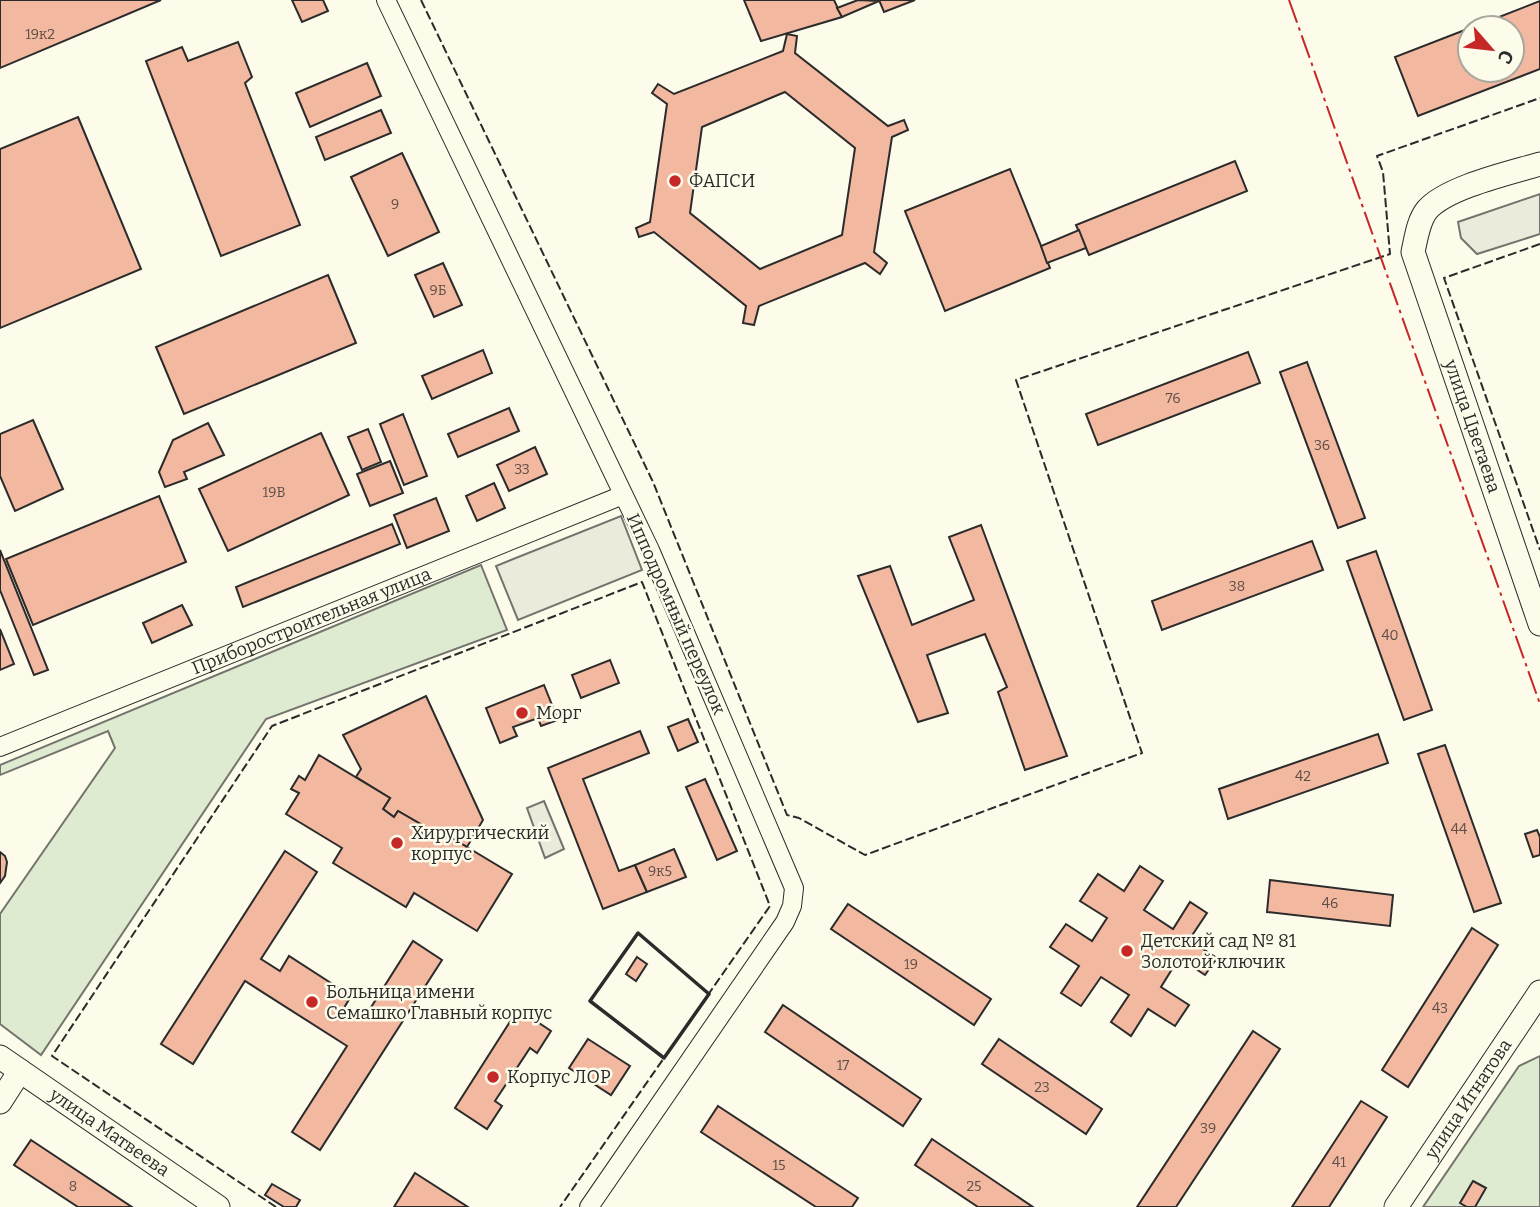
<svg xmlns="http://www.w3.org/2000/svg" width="1540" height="1207" viewBox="0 0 1540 1207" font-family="Bitter,serif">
<rect width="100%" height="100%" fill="#fdfbea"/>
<g fill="#deebd1" stroke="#74746e" stroke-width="2">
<polygon points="481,565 507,630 266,719 41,1055 0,1024 0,914 115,748 108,731 0,775 0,765"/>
<polygon points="1540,1056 1540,1207 1423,1207 1519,1066"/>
</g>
<g fill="#eceadb" stroke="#74746e" stroke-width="2">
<polygon points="1540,194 1540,234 1477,254 1461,238 1458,222"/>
<polygon points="621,516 642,570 518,620 496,566"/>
<polygon points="544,801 564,849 545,858 527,808"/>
</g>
<g fill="#f2b8a0" stroke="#2b2b2b" stroke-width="2" fill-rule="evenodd">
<polygon points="0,0 161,0 0,68"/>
<polygon points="292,0 323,0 328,11 302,22"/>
<polygon points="744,0 834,0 842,17 761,41"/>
<polygon points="858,0 879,1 842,17 837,8"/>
<polygon points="879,0 915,0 884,12"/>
<polygon points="1540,1 1540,69 1418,116 1395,57 1470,28 1470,70 1512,70 1512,28 1471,28"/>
<path d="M787,34L797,36L795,53L888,126L904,120L908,130L892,137L874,252L887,263L880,274L865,263L759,306L754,325L743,323L746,306L654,232L639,237L636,228L650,222L667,104L652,93L658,84L674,94L783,51ZM785,92L855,148L842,235L760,269L690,213L702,127Z"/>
<polygon points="238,42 252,77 245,83 300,225 221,256 146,61 182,47 188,61"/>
<polygon points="367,63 381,96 310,127 296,93"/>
<polygon points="381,110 391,133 325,160 316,137"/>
<polygon points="78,117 141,269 0,328 0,149"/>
<polygon points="402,153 439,232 388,256 351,177"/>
<polygon points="1235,161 1247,191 1089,255 1076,225"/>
<polygon points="1010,169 1050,268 945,311 905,211"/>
<polygon points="1079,230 1086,248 1047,263 1041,246"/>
<polygon points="443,263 462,305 434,317 415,275"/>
<polygon points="328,275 356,343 184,414 156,347"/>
<polygon points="483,350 492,373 432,399 422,376"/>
<polygon points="1248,352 1260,383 1098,445 1086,414"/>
<polygon points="1307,362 1365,518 1338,528 1280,372"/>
<polygon points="509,408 519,431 458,457 448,434"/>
<polygon points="403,414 427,476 404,485 380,424"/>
<polygon points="33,420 63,489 15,511 0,476 0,434"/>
<polygon points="208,423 224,455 184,472 187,479 165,487 159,472 173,440"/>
<polygon points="368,429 381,462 362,470 348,437"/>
<polygon points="321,433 349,495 228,551 199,489"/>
<polygon points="535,447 547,474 509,491 497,465"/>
<polygon points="390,461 403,493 370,506 357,474"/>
<polygon points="494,483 505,508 477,521 466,496"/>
<polygon points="159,496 186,562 33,625 6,559"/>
<polygon points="436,498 449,531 407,548 394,515"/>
<polygon points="392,524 400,544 243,607 236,587"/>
<polygon points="981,525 1067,756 1025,770 998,692 1007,687 985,634 927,655 948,713 918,722 858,576 890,566 912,625 974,600 949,537"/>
<polygon points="1312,541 1323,570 1162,630 1152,601"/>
<polygon points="0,550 48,670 34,675 0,590"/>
<polygon points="1376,551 1432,710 1404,720 1347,561"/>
<polygon points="182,605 192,625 152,643 143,623"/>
<polygon points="0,629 14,664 0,670"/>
<polygon points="610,660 619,683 581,698 572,675"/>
<polygon points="544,685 558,720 541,726 538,718 513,727 517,736 500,743 486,708"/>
<polygon points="426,696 483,820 467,847 437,829 431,839 420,832 424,826 398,811 394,817 383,809 390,798 356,777 361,769 343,735"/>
<polygon points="688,719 698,742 678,751 668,727"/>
<polygon points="640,731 649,753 583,779 619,871 635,865 647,892 603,909 548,768"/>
<polygon points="1378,734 1388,763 1228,819 1219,789"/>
<polygon points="1445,745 1501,903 1474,912 1418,754"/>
<polygon points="319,755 390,798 383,809 394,817 398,811 424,826 420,832 431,839 437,829 512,874 477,931 414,893 406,907 333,863 342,848 286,814 299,793 291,789 299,776 305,780"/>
<polygon points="705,779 737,851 717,860 686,787"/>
<polygon points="1537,830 1540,837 1540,855 1533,857 1525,834"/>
<polygon points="674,849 686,877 647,892 635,865"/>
<polygon points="285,851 317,872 261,959 280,971 289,956 351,996 344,1008 363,1020 413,941 442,960 320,1150 292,1132 347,1046 245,981 193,1064 161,1044"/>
<polygon points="0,852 5,856 7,862 5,876 0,883"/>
<polygon points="1140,866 1163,881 1144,910 1173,929 1190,902 1207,913 1189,940 1217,958 1205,975 1179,958 1161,987 1189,1005 1175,1026 1148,1009 1131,1036 1111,1022 1129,995 1101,977 1081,1006 1061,993 1079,966 1050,947 1066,924 1092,941 1107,918 1080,901 1098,874 1124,891"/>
<polygon points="1270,880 1393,895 1390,926 1267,912"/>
<polygon points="848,904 991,999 974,1025 831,929"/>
<polygon points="1472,928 1498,945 1408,1087 1382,1070"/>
<polygon points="637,957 647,964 636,981 626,974"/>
<polygon points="783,1005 921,1099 903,1126 765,1032"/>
<polygon points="518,1009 551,1031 537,1053 530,1048 495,1101 502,1106 487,1129 455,1108"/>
<polygon points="1253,1031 1280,1049 1176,1207 1137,1207"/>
<polygon points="588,1039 630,1066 611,1095 569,1068"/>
<polygon points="999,1039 1102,1109 1086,1134 982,1064"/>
<polygon points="1361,1101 1387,1117 1329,1207 1292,1207"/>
<polygon points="718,1106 858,1198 852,1207 816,1207 701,1132"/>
<polygon points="932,1139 1033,1207 978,1207 915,1165"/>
<polygon points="31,1140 132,1207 78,1207 14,1165"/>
<polygon points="415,1173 468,1207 394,1207"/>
<polygon points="1473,1181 1486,1188 1475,1207 1467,1207 1460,1203"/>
<polygon points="272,1184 300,1200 296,1207 284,1207 265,1195"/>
</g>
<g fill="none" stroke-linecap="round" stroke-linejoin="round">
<g stroke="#2b2b2b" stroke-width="20">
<g id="minor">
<polyline points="386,0 650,550 794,888 792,906 785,922 589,1207"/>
<path id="s1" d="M0,747L623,495"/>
</g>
</g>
<g stroke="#2b2b2b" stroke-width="25">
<g id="major">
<path id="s2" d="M1540,164C1510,173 1447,187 1427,210C1418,221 1416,239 1413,252L1540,624"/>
<path id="s3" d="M0,1057L218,1207"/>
<polyline points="0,1102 20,1071"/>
<path id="s4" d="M1396,1207L1540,992"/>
</g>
</g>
<use href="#minor" stroke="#fdfbea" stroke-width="18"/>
<use href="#major" stroke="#fdfbea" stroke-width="23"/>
<g stroke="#2b2b2b" stroke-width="2" stroke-dasharray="9 3.5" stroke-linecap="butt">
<polyline points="421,0 653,482 787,815 799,818 865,855 1142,753 1016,380 1390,254 1383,172 1377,156 1540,98"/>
<polyline points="1540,244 1444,278 1540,550"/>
<polyline points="276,1207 52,1056 272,726 642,582 770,906 560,1207"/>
</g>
<polygon stroke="#2b2b2b" stroke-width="3.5" points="638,933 709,994 664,1058 590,1001"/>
<polyline stroke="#c62828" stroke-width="2" stroke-dasharray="24 5 3.5 5" stroke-linecap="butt" points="1289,0 1540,704"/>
</g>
<g fill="#c62828" stroke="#fdfbea" stroke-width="2.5">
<circle cx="675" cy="181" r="7"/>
<circle cx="522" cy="713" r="7"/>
<circle cx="397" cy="843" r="7"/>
<circle cx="1127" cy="951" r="7"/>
<circle cx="312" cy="1002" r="7"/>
<circle cx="493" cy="1077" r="7"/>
</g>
<g text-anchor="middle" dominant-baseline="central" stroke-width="5" stroke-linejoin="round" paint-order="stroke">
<g font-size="14" fill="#5d4e48">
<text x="40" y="34">19к2</text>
<text x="395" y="204">9</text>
<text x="438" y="290">9Б</text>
<text x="1173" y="398">76</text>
<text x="1322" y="445">36</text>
<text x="522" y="469">33</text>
<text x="274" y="492">19В</text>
<text x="1237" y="586">38</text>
<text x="1390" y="635">40</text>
<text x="1303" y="776">42</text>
<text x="1459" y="829">44</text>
<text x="660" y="871">9к5</text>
<text x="1330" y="903">46</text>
<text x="911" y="964">19</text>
<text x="1440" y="1008">43</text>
<text x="843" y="1065">17</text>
<text x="1042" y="1087">23</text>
<text x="1208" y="1128">39</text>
<text x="1339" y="1162">41</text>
<text x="779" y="1165">15</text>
<text x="73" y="1186">8</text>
<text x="974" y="1186">25</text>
</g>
<g font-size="18" fill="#2b2b2b" stroke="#fdfbea" text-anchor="start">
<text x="689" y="181">ФАПСИ</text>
<text x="536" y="713">Морг</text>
<text x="411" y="833">Хирургический<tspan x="411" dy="21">корпус</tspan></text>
<text x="1141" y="941">Детский сад № 81<tspan x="1141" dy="21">Золотой ключик</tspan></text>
<text x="326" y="992">Больница имени<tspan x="326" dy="21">Семашко Главный корпус</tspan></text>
<text x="507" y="1077">Корпус ЛОР</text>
</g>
<g font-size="18" fill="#2b2b2b" stroke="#fdfbea">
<text stroke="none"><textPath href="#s2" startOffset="352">улица Цветаева</textPath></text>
<text transform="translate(676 614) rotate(66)">Ипподромный переулок</text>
<text stroke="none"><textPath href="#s1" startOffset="336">Приборостроительная улица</textPath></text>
<text stroke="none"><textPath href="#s4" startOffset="130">улица Игнатова</textPath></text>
<text stroke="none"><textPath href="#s3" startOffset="133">улица Матвеева</textPath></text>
</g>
</g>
<g transform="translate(1491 49) rotate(118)"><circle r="33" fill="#fdfbea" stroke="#a9a89e" stroke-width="2"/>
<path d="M0-5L12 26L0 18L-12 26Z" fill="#c62828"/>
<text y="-10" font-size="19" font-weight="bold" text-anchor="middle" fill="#2b2b2b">С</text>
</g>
</svg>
